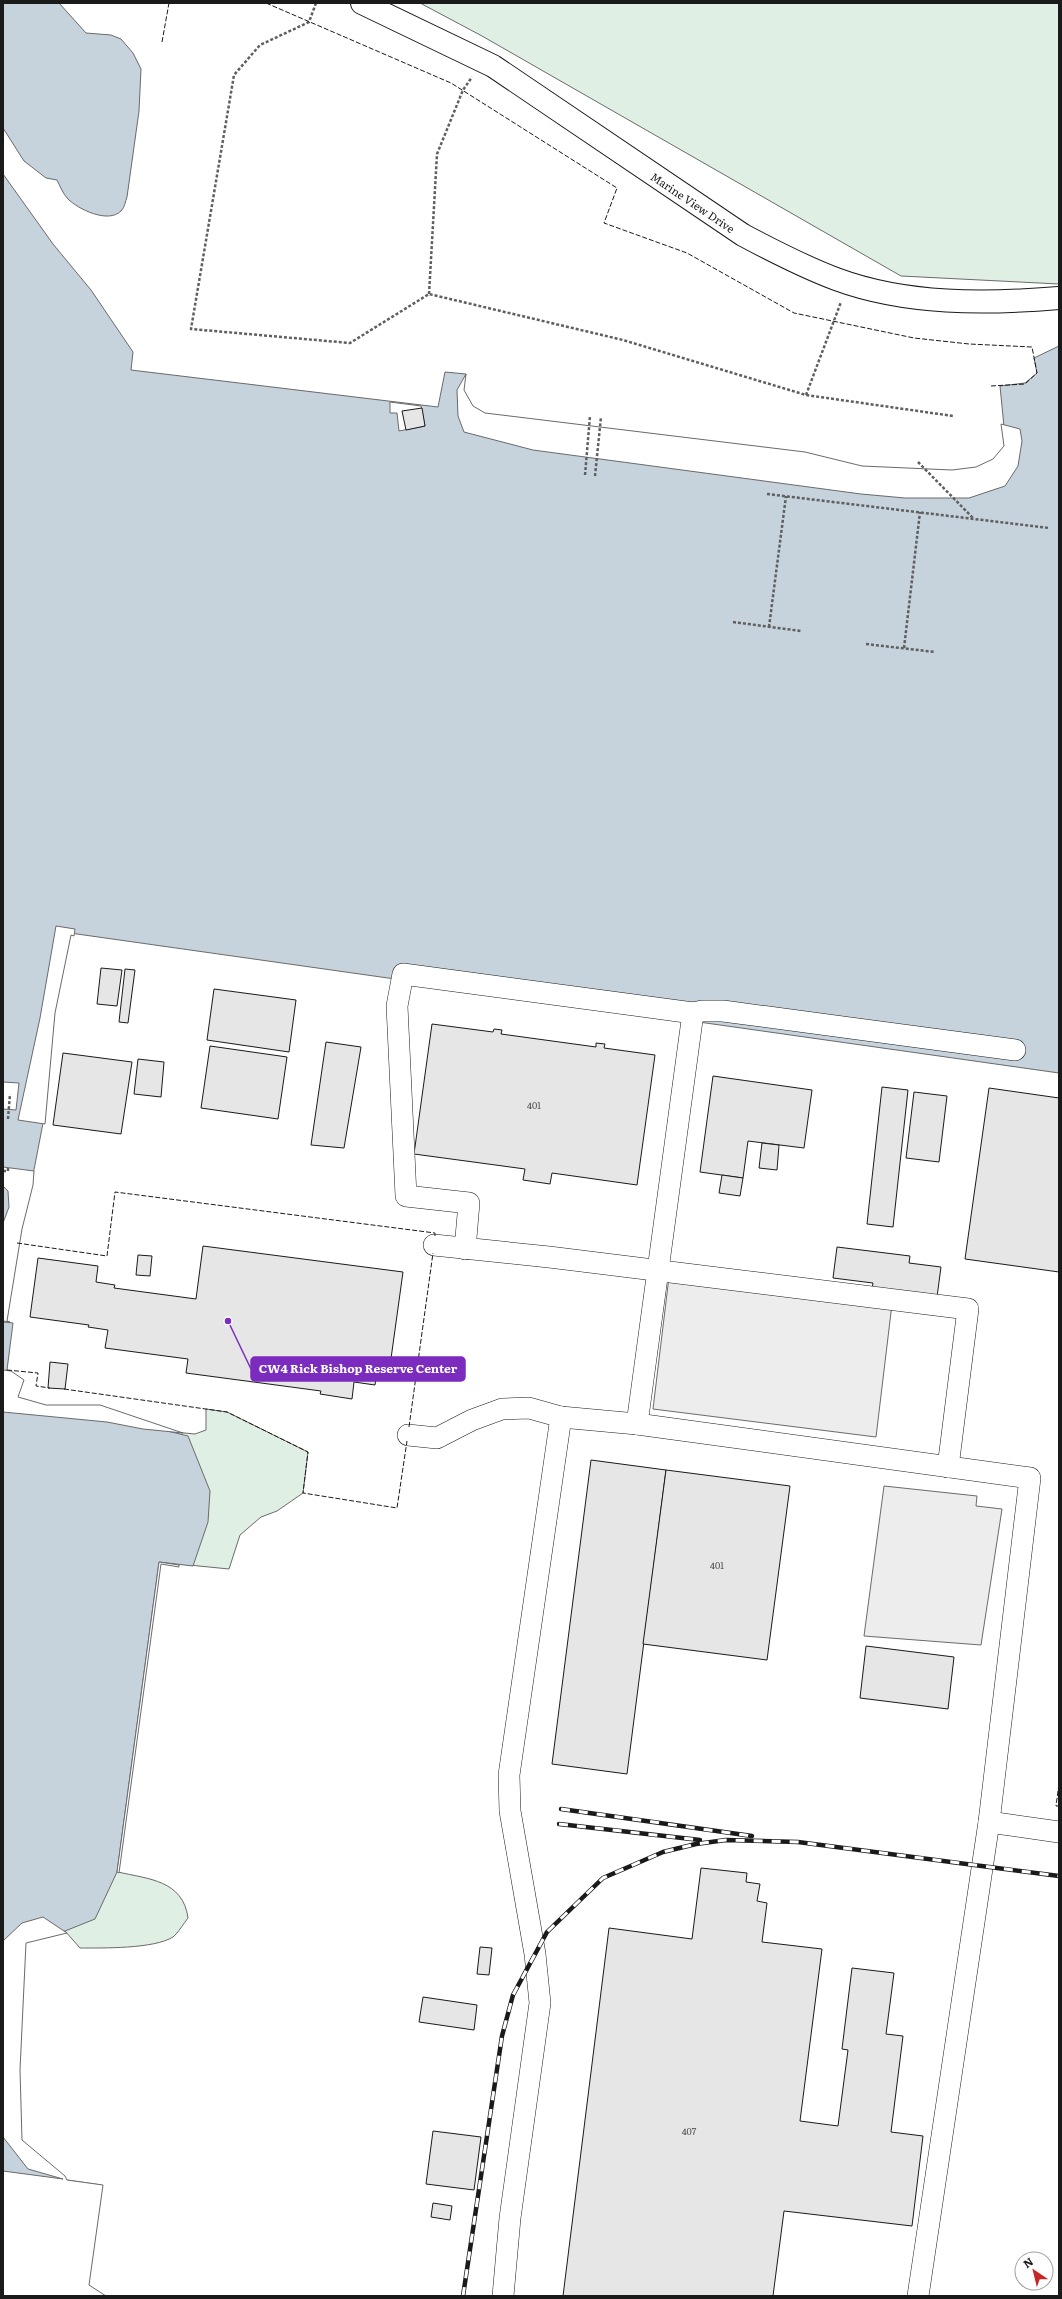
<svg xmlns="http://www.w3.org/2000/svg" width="1062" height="2299" viewBox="0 0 1062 2299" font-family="Literata,serif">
<rect width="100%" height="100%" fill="#fff"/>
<g fill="#e0efe3" stroke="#6a6a6a">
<polygon points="420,3 1059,3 1059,284 901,276 482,36"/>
<path d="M206,1409L227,1412L308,1452L303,1493L277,1511L261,1517L240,1535L229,1569L159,1562L118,1872C148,1879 183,1880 188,1918C184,1923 178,1933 173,1937C154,1949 102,1948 80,1948L65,1931L143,1429L195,1434L206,1430Z"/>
</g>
<g fill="#ededed" stroke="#6a6a6a">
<polygon points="669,1277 892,1304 876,1437 653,1409"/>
<polygon points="884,1486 977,1496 976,1506 1002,1509 981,1645 864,1636"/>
</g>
<g fill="#c6d2dc" stroke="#6a6a6a">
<path d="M3,3H59L86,33L111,35L121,39L133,53L141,69L139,111L127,197C125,202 125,207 121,211C108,224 78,209 68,199C63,194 60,186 57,180L46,178L24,161L3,128Z"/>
<path d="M3,174L53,244L91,290L133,352L131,370L438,407L445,372L466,374L462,391L472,407L484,415L862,468L953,472L977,469L994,460L1006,447L1000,386L1025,383L1037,373L1034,358L1059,346V1073L70,933L53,1013L44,1118L32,1180L20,1228L4,1322L13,1323L7,1370L22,1381L16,1398C72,1415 131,1421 188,1436L210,1491L208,1522L193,1566L159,1562L117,1872L95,1919L65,1931L24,1941L18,2070L20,2141L67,2180L101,2185L87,2285L104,2296H3Z"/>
</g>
<g fill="#fff" stroke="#6a6a6a">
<polygon points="466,374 464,390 473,406 485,413 805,452 862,466 952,470 976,467 993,459 1004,446 1001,424 1020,429 1022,441 1018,466 1005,486 969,498 905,498 861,494 533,450 464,432 458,416 457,390"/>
<polygon points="390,402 421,406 425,426 399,431 397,413 390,413"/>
<polygon points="56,926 75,929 74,936 71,935 55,1013 45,1124 18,1120 40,1018"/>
<polygon points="3,1082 19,1083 16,1110 3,1109"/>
<polygon points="3,1167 34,1171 33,1185 22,1229 7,1321 10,1322 3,1321 3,1223 9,1207 8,1191 3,1186"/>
<polygon points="3,1370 11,1371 24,1380 18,1397 46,1405 100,1405 183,1433 143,1429 107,1422 3,1412"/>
<polygon points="159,1562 179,1565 179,1567 161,1564 119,1873 117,1872"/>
<polygon points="43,1917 67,1933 26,1943 20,2070 22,2140 65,2176 67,2180 103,2185 89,2285 106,2296 3,2296 3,2171 63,2179 28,2169 3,2137 3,1941 22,1923"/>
</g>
<g fill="#e6e6e6" stroke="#1a1a1a">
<polygon points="422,408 425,426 406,430 402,411"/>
<polygon points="101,968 122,970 117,1006 97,1004"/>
<polygon points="125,969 135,970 128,1023 119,1022"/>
<polygon points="214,989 296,1000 289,1052 207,1040"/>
<polygon points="432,1024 493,1032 494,1029 502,1030 501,1034 596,1047 596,1043 605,1044 604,1048 655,1055 637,1185 552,1173 550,1184 523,1180 525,1169 414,1154"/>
<polygon points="326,1042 361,1047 344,1148 311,1145"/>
<polygon points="210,1046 287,1057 278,1119 201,1108"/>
<polygon points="63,1053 132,1062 121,1134 53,1125"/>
<polygon points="138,1059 164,1062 161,1097 134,1094"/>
<polygon points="713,1076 812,1090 804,1148 748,1141 743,1178 700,1172"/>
<polygon points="882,1087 908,1090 893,1227 867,1224"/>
<polygon points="989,1088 1059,1098 1059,1272 965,1259"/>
<polygon points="914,1092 947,1096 939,1162 906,1158"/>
<polygon points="762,1143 779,1145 777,1170 759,1168"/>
<polygon points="722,1175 743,1178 740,1196 719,1193"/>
<polygon points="203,1246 403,1272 389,1373 377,1371 375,1385 354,1382 352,1399 320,1394 321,1391 186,1373 188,1359 105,1348 108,1330 88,1327 89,1325 30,1317 38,1258 98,1266 96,1282 115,1285 114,1288 196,1299"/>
<polygon points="837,1247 910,1256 909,1263 941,1267 937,1297 872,1289 873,1283 833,1278"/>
<polygon points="138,1255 152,1256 150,1276 136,1275"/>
<polygon points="50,1362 68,1364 65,1389 48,1388"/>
<polygon points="591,1460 666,1470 627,1774 552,1764"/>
<polygon points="666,1470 790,1486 767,1660 643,1644"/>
<polygon points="866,1646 954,1657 948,1709 860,1698"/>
<polygon points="701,1868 747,1873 746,1882 760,1884 757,1901 767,1903 762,1942 822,1949 800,2121 838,2126 848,2050 842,2049 852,1968 894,1973 886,2034 903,2036 891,2132 923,2136 912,2226 784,2211 773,2296 563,2296 609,1928 692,1939"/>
<polygon points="480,1947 492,1948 489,1975 477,1974"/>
<polygon points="423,1997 477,2005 474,2030 419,2022"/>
<polygon points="433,2131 481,2137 474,2190 426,2184"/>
<polygon points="433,2203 452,2206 450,2220 431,2217"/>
</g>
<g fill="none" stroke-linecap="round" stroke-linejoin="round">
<g stroke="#1a1a1a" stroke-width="22">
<g id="minor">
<polyline points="693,1013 702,1011 723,1011 1015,1050"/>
<polyline points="434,1245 549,1257 968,1309 948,1467"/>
<polyline points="465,1249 469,1203 406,1196 397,1006 403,974 693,1013 637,1424"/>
<polyline points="408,1435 437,1438 472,1420 502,1409 529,1408 561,1417 637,1424 1030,1478 989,1822 918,2296"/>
<polyline points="989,1822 1059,1832"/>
<polyline points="503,2296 510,2218 540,2003 535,1954 510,1811 509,1775 561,1417"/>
</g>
</g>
<g stroke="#1a1a1a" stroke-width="24">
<path id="major" d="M362,3L493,66L743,235C773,251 804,267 836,279C906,305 986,304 1059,298"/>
</g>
<g stroke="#5f5f5f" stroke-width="2.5" stroke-dasharray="3 2" stroke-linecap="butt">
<polyline points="316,3 309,22 260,45 234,75 191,329 350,343 429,294 623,340 806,395 953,416"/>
<polyline points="429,294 437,154 463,90 472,77"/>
<polyline points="806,395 841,302"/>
<polyline points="918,462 973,518"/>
<polyline points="585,475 590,416"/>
<polyline points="595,476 601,417"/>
<polyline points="767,494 1049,528"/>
<polyline points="733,622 801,631"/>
<polyline points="769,627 786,496"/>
<polyline points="866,644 935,652"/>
<polyline points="904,648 920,512"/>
<polyline points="8,1119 10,1094"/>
<polyline points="3,1171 8,1171 8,1167"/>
</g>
<use href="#minor" stroke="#fff" stroke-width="21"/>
<use href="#major" stroke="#fff" stroke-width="22"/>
<g stroke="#1a1a1a" stroke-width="4.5">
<g id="rail">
<polyline points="561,1809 752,1836"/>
<polyline points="559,1824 700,1840"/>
<polyline points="463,2296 502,2036 513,1995 547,1932 603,1878 663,1852 696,1844 726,1840 798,1842 1059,1876"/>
</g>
</g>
<use href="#rail" stroke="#fff" stroke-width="3" stroke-dasharray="9" stroke-linecap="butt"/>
<g stroke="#1a1a1a" stroke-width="1" stroke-dasharray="5 2" stroke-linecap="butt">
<polyline points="266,3 451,83 617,188 604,223 687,253 794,313 914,338 969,344 1032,347 1037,373 1025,384 991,386"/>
<polyline points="162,42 169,3"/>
<polyline points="17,1243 107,1256 115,1192 435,1233 435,1237"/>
<polyline points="7,1370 38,1373 36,1386 50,1388"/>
<polyline points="64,1389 227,1412 308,1452 303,1493 397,1508 407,1441"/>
<polyline points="409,1427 433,1253"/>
<polyline points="1059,1784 1056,1806 1059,1806"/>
</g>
</g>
<g text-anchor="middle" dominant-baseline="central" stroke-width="3" stroke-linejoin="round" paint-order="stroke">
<g font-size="9" fill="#4d4d4d">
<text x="534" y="1105">401</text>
<text x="717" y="1565">401</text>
<text x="689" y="2131">407</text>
</g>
<g font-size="11" fill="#1a1a1a" stroke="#fff">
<text transform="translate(693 202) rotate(34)">Marine View Drive</text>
</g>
</g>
<path fill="none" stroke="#7b2cbf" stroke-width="1.5" d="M228 1321L251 1369"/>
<circle fill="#7b2cbf" stroke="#fff" stroke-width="1.5" cx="228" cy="1321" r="4"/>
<rect fill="#7b2cbf" stroke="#7b2cbf" stroke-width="1.5" x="251" y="1357" width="214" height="24" rx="4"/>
<g font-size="12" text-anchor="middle" font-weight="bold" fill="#fff">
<text x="358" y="1373">CW4 Rick Bishop Reserve Center</text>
</g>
<rect width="1062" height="2299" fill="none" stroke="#1a1a1a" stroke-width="8"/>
<g transform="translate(1034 2271) rotate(325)"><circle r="19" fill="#ffffff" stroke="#a3a3a3"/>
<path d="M0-3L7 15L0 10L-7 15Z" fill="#c62828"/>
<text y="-6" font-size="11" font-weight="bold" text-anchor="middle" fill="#1a1a1a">N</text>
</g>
</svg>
